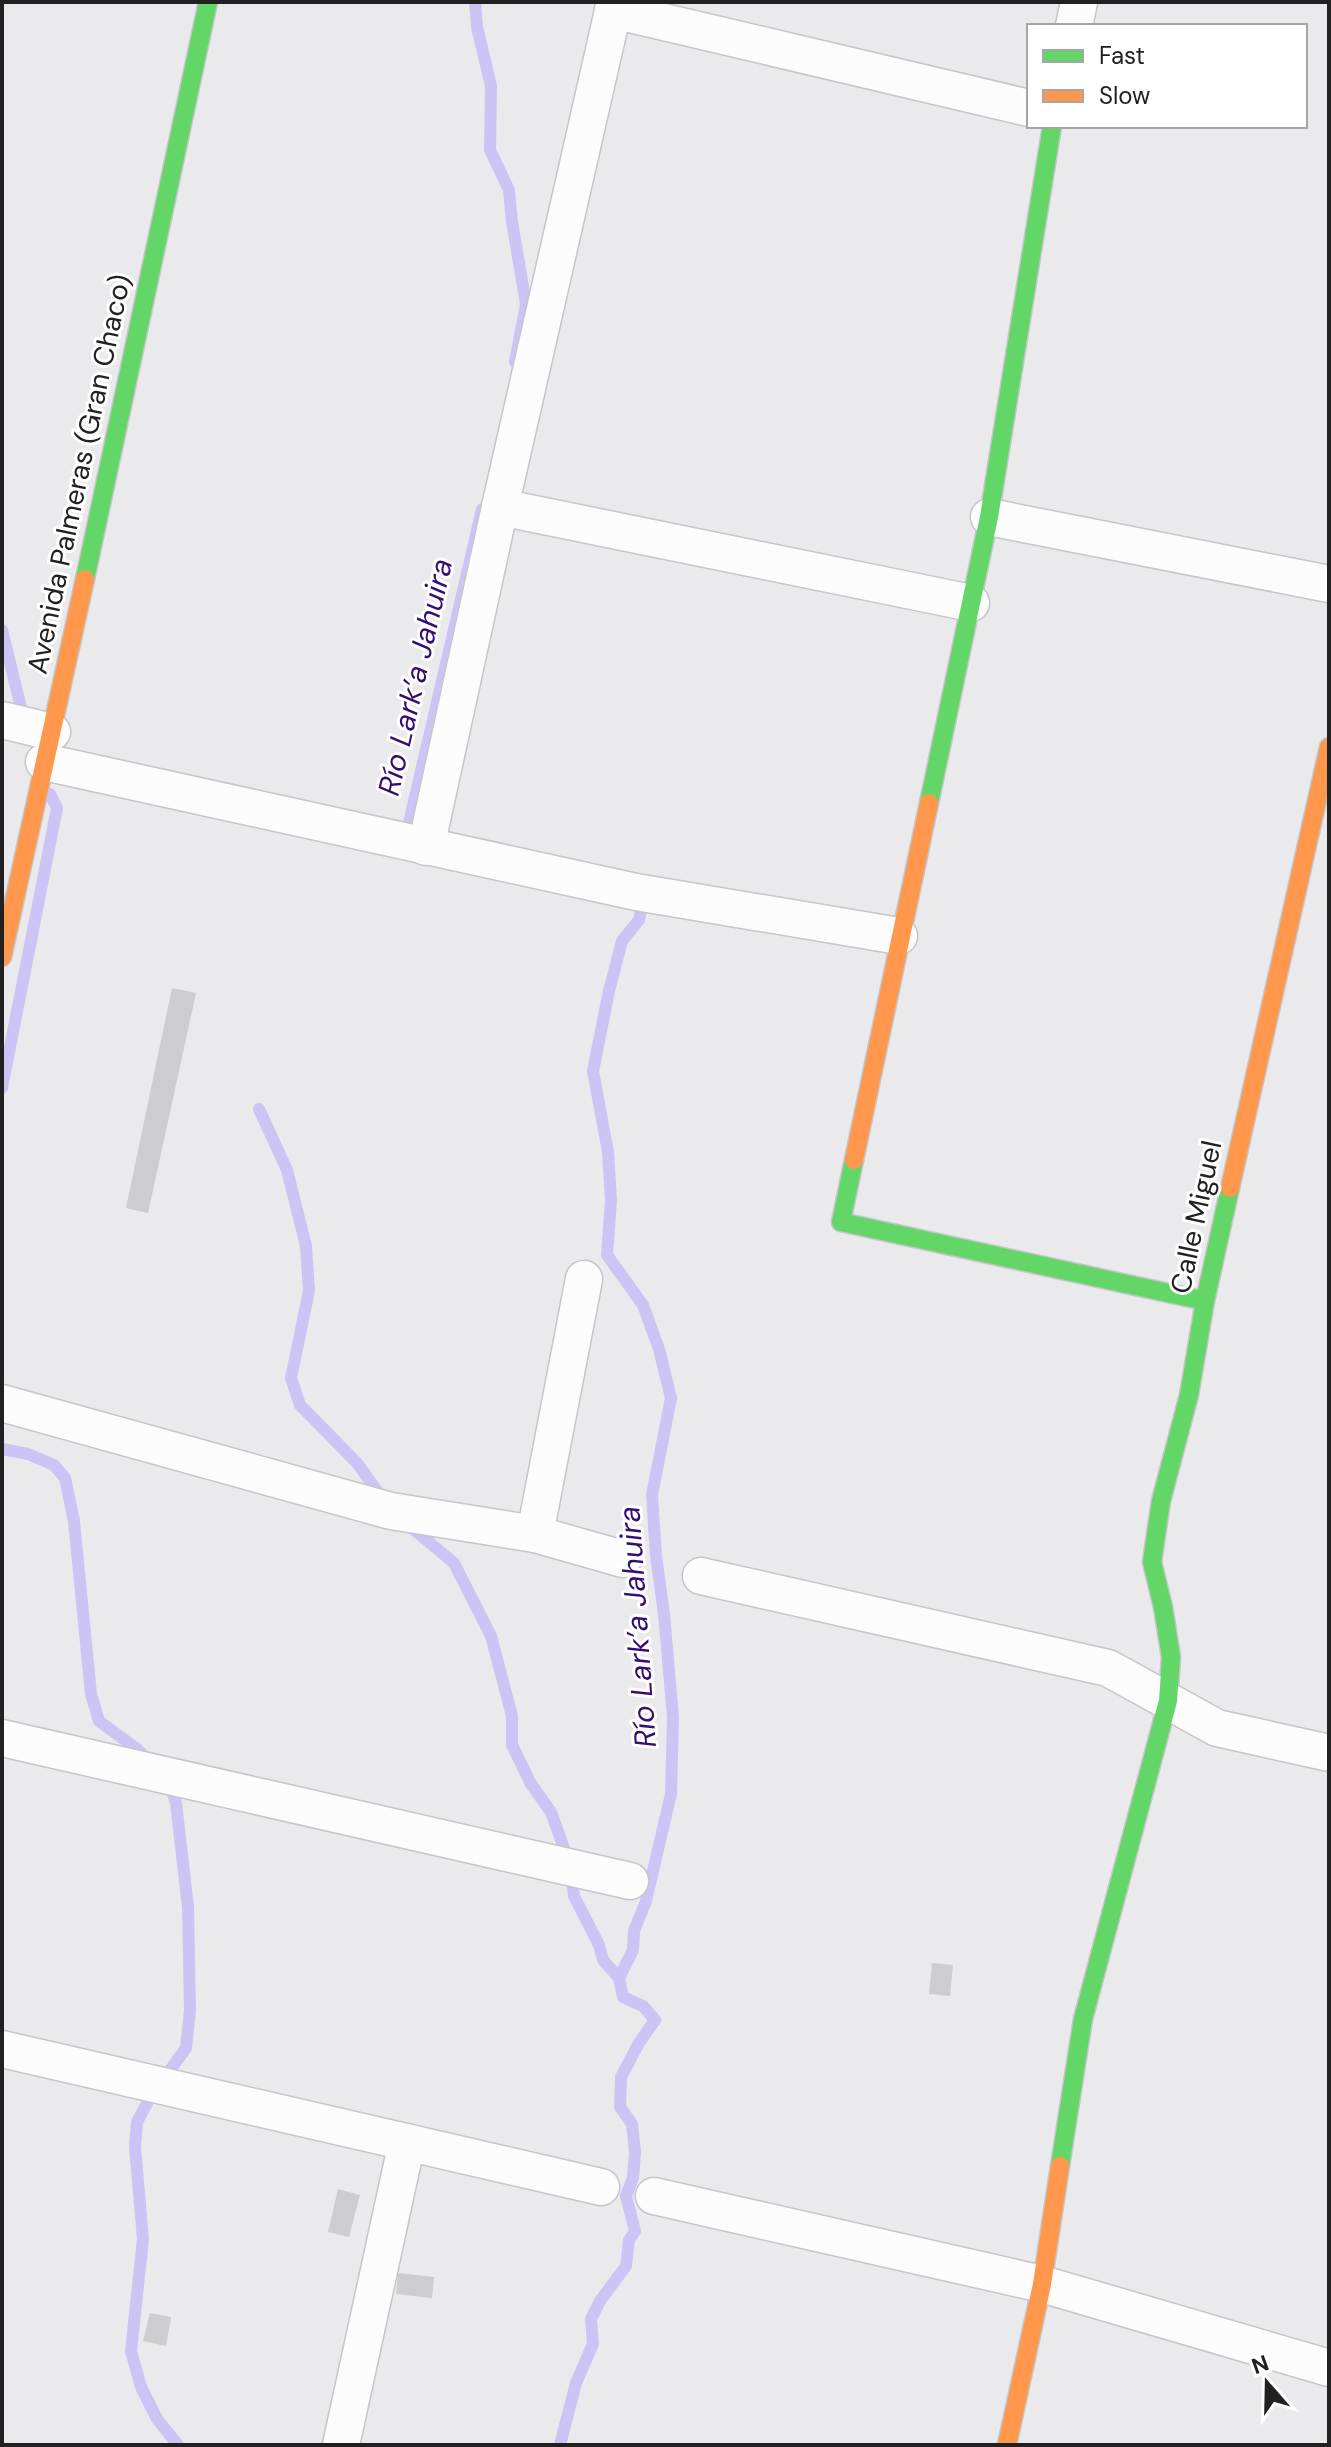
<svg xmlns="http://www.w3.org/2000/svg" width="1331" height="2447" viewBox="0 0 1331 2447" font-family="'DM Sans',sans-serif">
<rect width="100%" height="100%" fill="#eae9eb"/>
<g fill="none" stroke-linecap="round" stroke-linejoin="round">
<g stroke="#cdc4f6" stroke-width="12">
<polyline points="475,2 477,27 491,86 490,150 509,190 512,222 526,304 515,362"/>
<polyline points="2,630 24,720"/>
<polyline points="418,829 408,827 482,509"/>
<polyline points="2,1088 57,808 50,794"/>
<polyline points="259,1109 287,1170 306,1246 309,1291 291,1378 300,1405 357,1463 383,1499"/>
<polyline points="2,1449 28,1454 54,1465 65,1478 74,1521 91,1694 99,1721 137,1749 148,1760"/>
<polyline points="406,1523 454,1563 491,1636 512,1716 512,1745 531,1784 551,1812 571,1868 574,1896 599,1945 603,1960 619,1978"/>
<polyline points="169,1782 176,1803 188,1907 190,2010 186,2048 150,2098 137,2122 135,2147 143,2239 131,2351 141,2387 157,2419 178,2445"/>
<polyline points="560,2445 576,2383 593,2344 591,2319 600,2301 626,2266 629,2240 635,2231 626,2196 633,2178 635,2152 632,2124 620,2107 621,2077 639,2043 655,2020 643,2006 623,1997 619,1978 633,1950 634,1931 646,1901 671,1794 673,1717 664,1614 656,1556 652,1495 671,1398 659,1349 643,1305 607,1255 611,1200 608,1152 593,1071 609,991 622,941 639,920 641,909 637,895"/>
</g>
</g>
<g fill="#cdccce">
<polygon points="172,988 196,993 148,1213 126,1208"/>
<polygon points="932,1963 953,1965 950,1996 929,1994"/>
<polygon points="338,2189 360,2195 349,2237 328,2232"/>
<polygon points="398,2273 434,2277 432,2298 396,2294"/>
<polygon points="150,2313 171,2317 166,2346 143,2341"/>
</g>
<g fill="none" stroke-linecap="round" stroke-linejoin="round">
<g stroke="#c6c6c8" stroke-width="39">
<g id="street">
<polyline points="613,10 1029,108"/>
<polyline points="1074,26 1079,2"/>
<polyline points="500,507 971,603"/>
<polyline points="989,517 1329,584"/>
<polyline points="2,720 52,732"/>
<polyline points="44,762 636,892 899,936"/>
<polyline points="426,847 500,507 615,2"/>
<polyline points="2,1403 391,1511 535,1534 623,1559"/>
<polyline points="535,1534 584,1279"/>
<polyline points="701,1576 1108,1668 1217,1728 1329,1753"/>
<polyline points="2,1738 630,1881"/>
<polyline points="2,2049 601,2187"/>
<polyline points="654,2196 1042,2284 1329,2368"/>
<polyline points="341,2445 407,2142"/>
</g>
</g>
<g stroke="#c6c6c8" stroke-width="21">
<g id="fast">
<polyline points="85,579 208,2"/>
<polyline points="929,803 989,517 1052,126"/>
<polyline points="854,1160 841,1222 1205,1301"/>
<polyline points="1060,2166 1083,2019 1168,1701 1171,1657 1163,1607 1152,1562 1161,1501 1189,1395 1205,1301 1230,1188"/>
</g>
</g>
<g stroke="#c6c6c8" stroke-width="21">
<g id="slow">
<polyline points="2,957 85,579"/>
<polyline points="854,1160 929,803"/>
<polyline points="1230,1188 1329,747"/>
<polyline points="1007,2445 1042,2284 1060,2166"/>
</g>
</g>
<use href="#street" stroke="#fcfcfc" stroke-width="36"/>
<use href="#fast" stroke="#63d668" stroke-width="18"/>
<use href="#slow" stroke="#ff974d" stroke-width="18"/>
</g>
<g text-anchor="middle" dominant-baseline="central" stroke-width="6" stroke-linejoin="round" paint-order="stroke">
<g font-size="28" fill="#212122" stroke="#fff">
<text transform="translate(79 474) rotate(-78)">Avenida Palmeras (Gran Chaco)</text>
<text transform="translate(1196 1217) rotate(-78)">Calle Miguel</text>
</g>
<g font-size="30" font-style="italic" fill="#340d72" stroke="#fff">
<text transform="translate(415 677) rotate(-77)">Río Lark’a Jahuira</text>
<text transform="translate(637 1627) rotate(-94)">Río Lark’a Jahuira</text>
</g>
</g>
<rect width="1331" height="2447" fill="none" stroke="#212122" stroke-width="8"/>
<rect x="1027" y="24" width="280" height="104" fill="#ffffff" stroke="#a6a6a7" stroke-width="2"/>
<rect x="1043" y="50" width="40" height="12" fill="#63d668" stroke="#a6a6a7" stroke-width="2"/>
<text x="1099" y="64" font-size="24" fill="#212122">Fast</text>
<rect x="1043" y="90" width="40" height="12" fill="#ff974d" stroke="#a6a6a7" stroke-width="2"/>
<text x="1099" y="104" font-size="24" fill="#212122">Slow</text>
<g transform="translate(1267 2383) rotate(340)" stroke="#ffffff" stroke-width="6" paint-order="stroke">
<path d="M0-6L14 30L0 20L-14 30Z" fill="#212122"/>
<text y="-12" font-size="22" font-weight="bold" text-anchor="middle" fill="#212122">N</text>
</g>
</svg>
